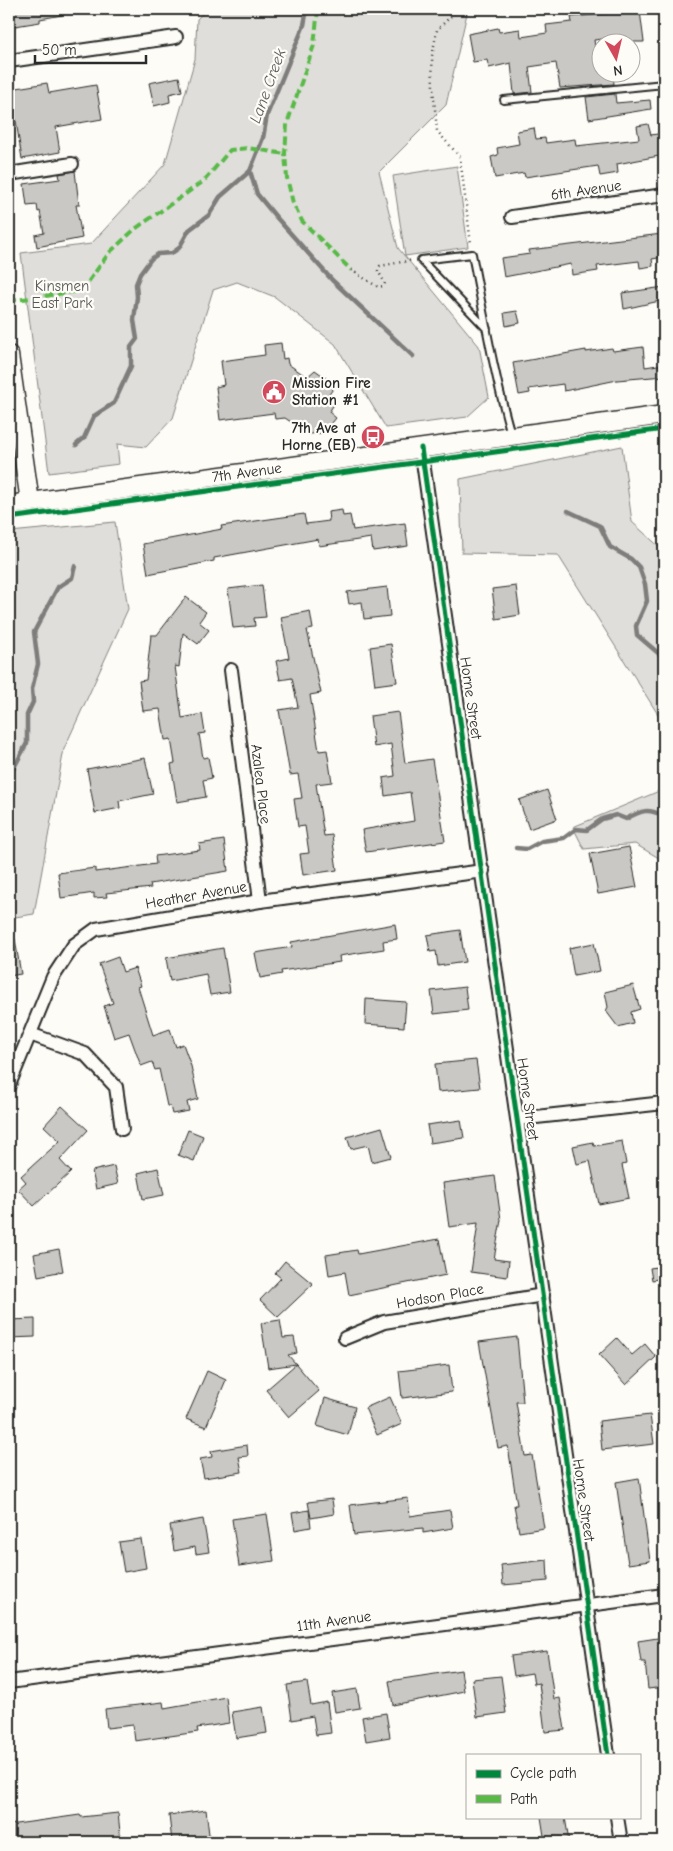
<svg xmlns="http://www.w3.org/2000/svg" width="673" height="1851" viewBox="0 0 673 1851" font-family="'Comic Neue',sans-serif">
<rect width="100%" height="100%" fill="#fdfcf7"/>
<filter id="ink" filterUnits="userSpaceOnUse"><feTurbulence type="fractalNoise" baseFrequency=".02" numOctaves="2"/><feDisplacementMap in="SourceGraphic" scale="10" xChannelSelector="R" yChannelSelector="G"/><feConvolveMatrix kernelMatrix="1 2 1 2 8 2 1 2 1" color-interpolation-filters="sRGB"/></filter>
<g filter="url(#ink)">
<g fill="#dfdeda" stroke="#858482">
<polygon points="207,9 468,9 446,105 379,172 398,248 479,346 489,397 467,417 386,428 335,344 275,297 237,282 213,290 173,418 146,447 117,444 119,464 49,473 21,253 91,244 165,164 195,59 197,19"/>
<polygon points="457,166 468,247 405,256 393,176"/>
<polygon points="622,446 632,522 664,551 664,724 558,555 462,553 460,479"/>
<polygon points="115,522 128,609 64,749 34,914 9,918 10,532"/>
<polygon points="664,789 664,861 635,844 584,849 573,827"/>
</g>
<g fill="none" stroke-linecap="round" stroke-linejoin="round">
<g stroke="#7e7d7b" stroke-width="4.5">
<polyline points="250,171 257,194 276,217 332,280 413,356"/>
<polyline points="76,445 84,438 94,416 114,403 131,366 131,347 137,339 134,320 137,297 136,284 140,274 151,259 158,254 172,253 179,248 189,230 209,215 220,197 250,171 263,138 267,115 304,25 307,9"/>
<polyline points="568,511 600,526 610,547 631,559 639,567 645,584 647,601 636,626 637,635 664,658"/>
<polyline points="9,777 27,743 27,715 33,702 32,689 38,664 34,632 58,587 72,578 75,566"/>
<path d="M516,848L527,849L542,841L564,838L576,829L587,830L602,819L616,815L626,819C642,810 648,808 664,816"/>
</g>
</g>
<g fill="#c9c8c4" stroke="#2b2b2b">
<polygon points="9,9 61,9 62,15 40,19 40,22 9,27"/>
<polygon points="640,11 644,42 623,42 622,37 594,40 598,68 600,68 600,72 613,72 614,84 560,88 556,63 529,67 532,92 514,94 511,63 489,68 487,60 473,62 468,34 498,28 499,32 520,29 521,37 547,33 546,25 572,22 571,17"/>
<polygon points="179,77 182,91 169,94 170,102 154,106 149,83"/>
<polygon points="47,83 49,93 96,85 102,119 56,127 60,152 22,159 11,89"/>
<polygon points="615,94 616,103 650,100 651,109 589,119 586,97"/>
<polygon points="648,124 651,135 664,133 664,155 617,164 618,173 600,176 598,166 525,177 524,173 495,178 491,157 498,155 497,148 519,144 517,131 534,128 536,139 545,138 546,143 575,139 576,146 639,139 637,126"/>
<polygon points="75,171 79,205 76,205 82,238 37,247 35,235 44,233 40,211 38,212 37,205 27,206 24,184 60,179 59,174"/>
<polygon points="662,234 664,257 652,259 653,266 640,268 639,261 597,266 598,271 572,275 571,264 504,277 501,258 530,254 529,250"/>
<polygon points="664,287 664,300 624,309 622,293"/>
<polygon points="517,311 520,323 506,326 504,313"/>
<polygon points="281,343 283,359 287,358 288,364 307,377 315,370 336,385 327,397 335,403 329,412 336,418 324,433 309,434 285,418 275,419 274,413 220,420 216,387 224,385 221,361 265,355 264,345"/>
<polygon points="643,347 645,367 664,364 664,376 617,380 564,391 563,384 529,389 530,393 519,395 513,363 586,350 586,352 612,348 613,351"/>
<polygon points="342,510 343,516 350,515 353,530 405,523 408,546 373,551 371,538 319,546 318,539 214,558 214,561 148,574 143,544 222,529 221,526 304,514 306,524 329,521 328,512"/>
<polygon points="262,585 266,617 254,618 255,626 233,628 228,589"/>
<polygon points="516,586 520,615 496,619 492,589"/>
<polygon points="387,587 390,616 364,619 362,602 349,604 347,592"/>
<polygon points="186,597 206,612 199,622 209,630 198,644 183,633 179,667 175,666 182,718 202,714 205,733 199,734 203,758 208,757 212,778 203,780 206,797 177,802 171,764 175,763 171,739 165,740 160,709 143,711 139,681 146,680 151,635 157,635"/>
<polygon points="310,611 313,629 307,630 321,693 310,695 319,751 327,750 332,782 316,784 324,836 332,835 337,870 303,875 300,854 309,853 305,826 298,827 294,799 302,798 298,774 290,775 279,710 298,707 292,678 280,680 276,661 289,658 281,617"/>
<polygon points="391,644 397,682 375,685 370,647"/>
<polygon points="398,712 405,763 432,759 445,841 366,852 362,830 414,821 410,792 385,796 383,778 395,776 391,744 374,747 370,716"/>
<polygon points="145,758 153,794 119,801 120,808 95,813 87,769"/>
<polygon points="547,790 557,819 529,829 519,800"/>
<polygon points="224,840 228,871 150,884 151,888 106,893 107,897 94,898 94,893 61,898 58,873 95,868 95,872 156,864 155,856 200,850 199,844"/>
<polygon points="629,847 637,887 598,894 590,854"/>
<polygon points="395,924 397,939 383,941 384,949 339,956 340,962 281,971 282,974 260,978 255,953 292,947 291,942"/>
<polygon points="460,930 465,962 438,966 436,951 430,952 427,935"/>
<polygon points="15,939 21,974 9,976 9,940"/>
<polygon points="594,943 600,971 574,976 569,948"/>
<polygon points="223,948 230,992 210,995 206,974 170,981 166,958"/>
<polygon points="118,957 123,972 135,968 141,986 138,987 153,1035 170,1029 176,1047 183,1044 191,1066 198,1099 187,1102 189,1111 172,1114 170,1106 167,1106 159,1069 155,1070 152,1062 141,1066 129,1033 114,1038 104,1006 113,1003 99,964"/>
<polygon points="633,985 640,1009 631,1012 633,1023 618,1027 606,1011 608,1007 605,992"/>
<polygon points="465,987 468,1010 434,1014 431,991"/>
<polygon points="366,999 406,1002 404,1027 365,1024"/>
<polygon points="476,1060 480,1088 438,1092 435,1064"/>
<polygon points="62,1106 88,1130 60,1160 71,1172 34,1206 18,1189 26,1182 21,1176 60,1141 44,1126"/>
<polygon points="461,1120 464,1138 430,1143 427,1125"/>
<polygon points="382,1127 391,1157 372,1162 368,1145 351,1149 347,1137"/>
<polygon points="188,1130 203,1136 194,1161 178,1155"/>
<polygon points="622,1141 626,1164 622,1165 629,1198 599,1204 590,1161 577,1164 573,1146 593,1142 594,1146"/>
<polygon points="114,1166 118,1184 96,1189 92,1171"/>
<polygon points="158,1168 164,1195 143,1199 138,1173"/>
<polygon points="495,1176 501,1220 494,1259 509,1261 507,1277 471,1272 478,1223 449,1227 443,1183"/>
<polygon points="439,1239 446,1275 349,1295 345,1272 329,1275 326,1255 357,1250 358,1254"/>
<polygon points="59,1249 63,1271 38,1276 34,1254"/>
<polygon points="285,1261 313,1284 278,1317 260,1300 281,1278 275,1273"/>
<polygon points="664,1266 664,1278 652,1280 650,1268"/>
<polygon points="35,1319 35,1337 9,1338 9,1320"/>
<polygon points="280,1320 283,1338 294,1337 297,1353 288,1355 296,1364 268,1368 261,1323"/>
<polygon points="517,1337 523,1402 516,1402 525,1456 532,1455 544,1528 519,1532 514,1505 517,1505 508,1446 498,1448 479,1342"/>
<polygon points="617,1338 632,1355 645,1344 656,1357 626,1385 599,1355"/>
<polygon points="296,1364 319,1391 289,1417 266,1390"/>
<polygon points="449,1365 452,1392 402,1398 399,1371"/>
<polygon points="207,1371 226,1380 206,1427 186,1419"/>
<polygon points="390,1397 402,1424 377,1435 365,1408"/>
<polygon points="325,1398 355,1407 348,1435 317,1426"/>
<polygon points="650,1415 654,1444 602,1450 599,1421"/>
<polygon points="247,1445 248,1456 239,1457 242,1472 204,1478 200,1459 212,1457 211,1451"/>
<polygon points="639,1478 650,1561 628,1564 616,1482"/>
<polygon points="408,1498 410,1516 450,1510 453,1528 423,1533 423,1528 354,1535 350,1505"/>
<polygon points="332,1499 334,1514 311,1518 308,1502"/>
<polygon points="309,1510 311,1527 295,1530 292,1513"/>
<polygon points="267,1514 274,1561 239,1566 232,1519"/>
<polygon points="203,1519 209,1552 196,1554 195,1547 174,1551 170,1525"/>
<polygon points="141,1539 146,1568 124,1572 119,1542"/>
<polygon points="547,1560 548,1581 503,1585 501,1565"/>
<polygon points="664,1637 664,1687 648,1689 645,1662 641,1662 638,1641"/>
<polygon points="547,1651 554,1699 560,1698 565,1730 545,1732 539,1683 534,1684 532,1673 514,1676 511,1656"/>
<polygon points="461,1670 464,1691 393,1705 389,1681"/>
<polygon points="501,1676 506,1713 477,1717 472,1679"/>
<polygon points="307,1682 311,1705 327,1702 331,1733 316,1735 313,1716 292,1720 287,1685"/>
<polygon points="357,1689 360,1708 335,1712 332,1693"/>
<polygon points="226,1697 229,1723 197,1728 198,1732 135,1741 133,1725 107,1728 105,1709 163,1702 164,1708"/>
<polygon points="263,1707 267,1733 236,1738 232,1712"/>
<polygon points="386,1713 390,1737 366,1741 362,1717"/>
<polygon points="206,1810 210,1842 172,1842 169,1815"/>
<polygon points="118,1813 121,1842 10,1842 9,1825 80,1815 81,1817"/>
<polygon points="541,1817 565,1817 569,1842 545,1842"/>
</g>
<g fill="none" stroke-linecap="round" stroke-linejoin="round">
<g stroke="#2b2b2b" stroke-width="10">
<g id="lane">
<polyline points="504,100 664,84"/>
<path d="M487,329L421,260L472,254C484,315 494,375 511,434"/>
</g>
</g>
<g stroke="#2b2b2b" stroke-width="16">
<g id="street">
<polyline points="9,61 176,37"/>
<polyline points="9,174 72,164"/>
<polyline points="512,217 664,195"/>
<polyline points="421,448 608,1755"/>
<polyline points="231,670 260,901"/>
<polyline points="30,1034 85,1054 116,1087 122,1129"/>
<polyline points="9,1085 53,977 74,945 96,929 260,901 483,871"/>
<polyline points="518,1119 664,1103"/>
<polyline points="345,1338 384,1322 543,1295"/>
<polyline points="9,1682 664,1595"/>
<polyline points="617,1817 621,1842"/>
</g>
</g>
<g stroke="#2b2b2b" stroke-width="21">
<g id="secondary">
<polyline points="9,355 30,502"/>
<path id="s1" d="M9,505L664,415"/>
</g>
</g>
<g stroke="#2b2b2b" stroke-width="2.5" stroke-dasharray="1 4" stroke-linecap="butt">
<polyline points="458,9 437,30 432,56 433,88 437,131 460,157 471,244"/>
<polyline points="351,270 378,287 384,286 385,283 378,271 380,266 413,260"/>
</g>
<use href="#lane" stroke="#fdfcf7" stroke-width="6"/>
<use href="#street" stroke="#fdfcf7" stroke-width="12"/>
<use href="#secondary" stroke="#fdfcf7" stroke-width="18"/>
<g stroke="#58b947" stroke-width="4" stroke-dasharray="8 4" stroke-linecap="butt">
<polyline points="318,9 314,45 287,124 285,154 287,178 293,203 302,221 351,270"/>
<polyline points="9,301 79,291 86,285 109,253 135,229 204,181 230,150 248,148 285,154"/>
</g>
<g stroke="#fdfcf7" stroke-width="8">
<g id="cycleway">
<polyline points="421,448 608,1755"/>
<polyline points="9,518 664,429"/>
</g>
</g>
<use href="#cycleway" stroke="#00873e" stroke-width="5"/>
</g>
</g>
<defs>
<g id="civic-disc" transform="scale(1.25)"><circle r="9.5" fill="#d1495b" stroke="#fdfcf7"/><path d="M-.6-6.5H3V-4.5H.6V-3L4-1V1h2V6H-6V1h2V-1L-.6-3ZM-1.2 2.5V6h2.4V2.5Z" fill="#fff"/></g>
<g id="bus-disc" transform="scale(1.25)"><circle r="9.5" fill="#d1495b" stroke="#fdfcf7"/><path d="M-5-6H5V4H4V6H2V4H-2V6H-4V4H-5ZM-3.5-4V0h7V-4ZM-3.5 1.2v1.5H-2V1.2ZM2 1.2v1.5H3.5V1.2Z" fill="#fff"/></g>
</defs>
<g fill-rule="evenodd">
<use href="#civic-disc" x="274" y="392"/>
<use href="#bus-disc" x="373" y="437"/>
</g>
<g text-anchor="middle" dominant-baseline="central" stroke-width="4.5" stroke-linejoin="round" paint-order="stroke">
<g font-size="15" fill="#2b2b2b" stroke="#fdfcf7">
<text transform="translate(586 190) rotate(-8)">6th Avenue</text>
<text stroke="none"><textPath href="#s1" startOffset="240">7th Avenue</textPath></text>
<text transform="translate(471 698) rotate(82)">Horne Street</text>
<text transform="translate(261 784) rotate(83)">Azalea Place</text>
<text transform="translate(196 895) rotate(-10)">Heather Avenue</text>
<text transform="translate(528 1099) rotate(82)">Horne Street</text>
<text transform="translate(440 1296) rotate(-10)">Hodson Place</text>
<text transform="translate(584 1500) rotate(82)">Horne Street</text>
<text transform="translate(334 1621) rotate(-8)">11th Avenue</text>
</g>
<g font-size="15" fill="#585857" stroke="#fdfcf7">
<text x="62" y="286">Kinsmen<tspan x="62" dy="17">East Park</tspan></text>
</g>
<g font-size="15" font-weight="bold" fill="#2b2b2b" stroke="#fdfcf7" text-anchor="start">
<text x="292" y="383">Mission Fire<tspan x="292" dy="17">Station #1</tspan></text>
<text x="356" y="428" text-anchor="end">7th Ave at<tspan x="356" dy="17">Horne (EB)</tspan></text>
</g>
<g font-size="16" font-style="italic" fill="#5b5b5a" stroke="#fdfcf7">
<text transform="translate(268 86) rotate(-70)">Lane Creek</text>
</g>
</g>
<rect width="673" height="1851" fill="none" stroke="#fdfcf7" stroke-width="30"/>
<rect x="15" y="15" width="643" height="1821" fill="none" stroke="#2b2b2b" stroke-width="2" filter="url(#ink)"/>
<rect x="466" y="1754" width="175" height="65" fill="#fdfcf7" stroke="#a9a8a5"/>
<rect x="476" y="1770" width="25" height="8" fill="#00873e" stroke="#a9a8a5"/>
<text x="510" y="1778" font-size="15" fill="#2b2b2b">Cycle path</text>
<rect x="476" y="1795" width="25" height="8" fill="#58b947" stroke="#a9a8a5"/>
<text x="510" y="1804" font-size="15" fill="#2b2b2b">Path</text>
<g transform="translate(616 58) rotate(172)"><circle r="24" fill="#fdfcf7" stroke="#a9a8a5"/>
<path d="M0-4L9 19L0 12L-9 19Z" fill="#d1495b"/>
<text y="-8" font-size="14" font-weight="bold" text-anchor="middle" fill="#2b2b2b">N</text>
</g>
<path d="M35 55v8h111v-8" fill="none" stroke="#2b2b2b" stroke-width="2.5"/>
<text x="42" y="55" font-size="15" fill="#2b2b2b" stroke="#fdfcf7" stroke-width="4" paint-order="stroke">50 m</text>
</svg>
